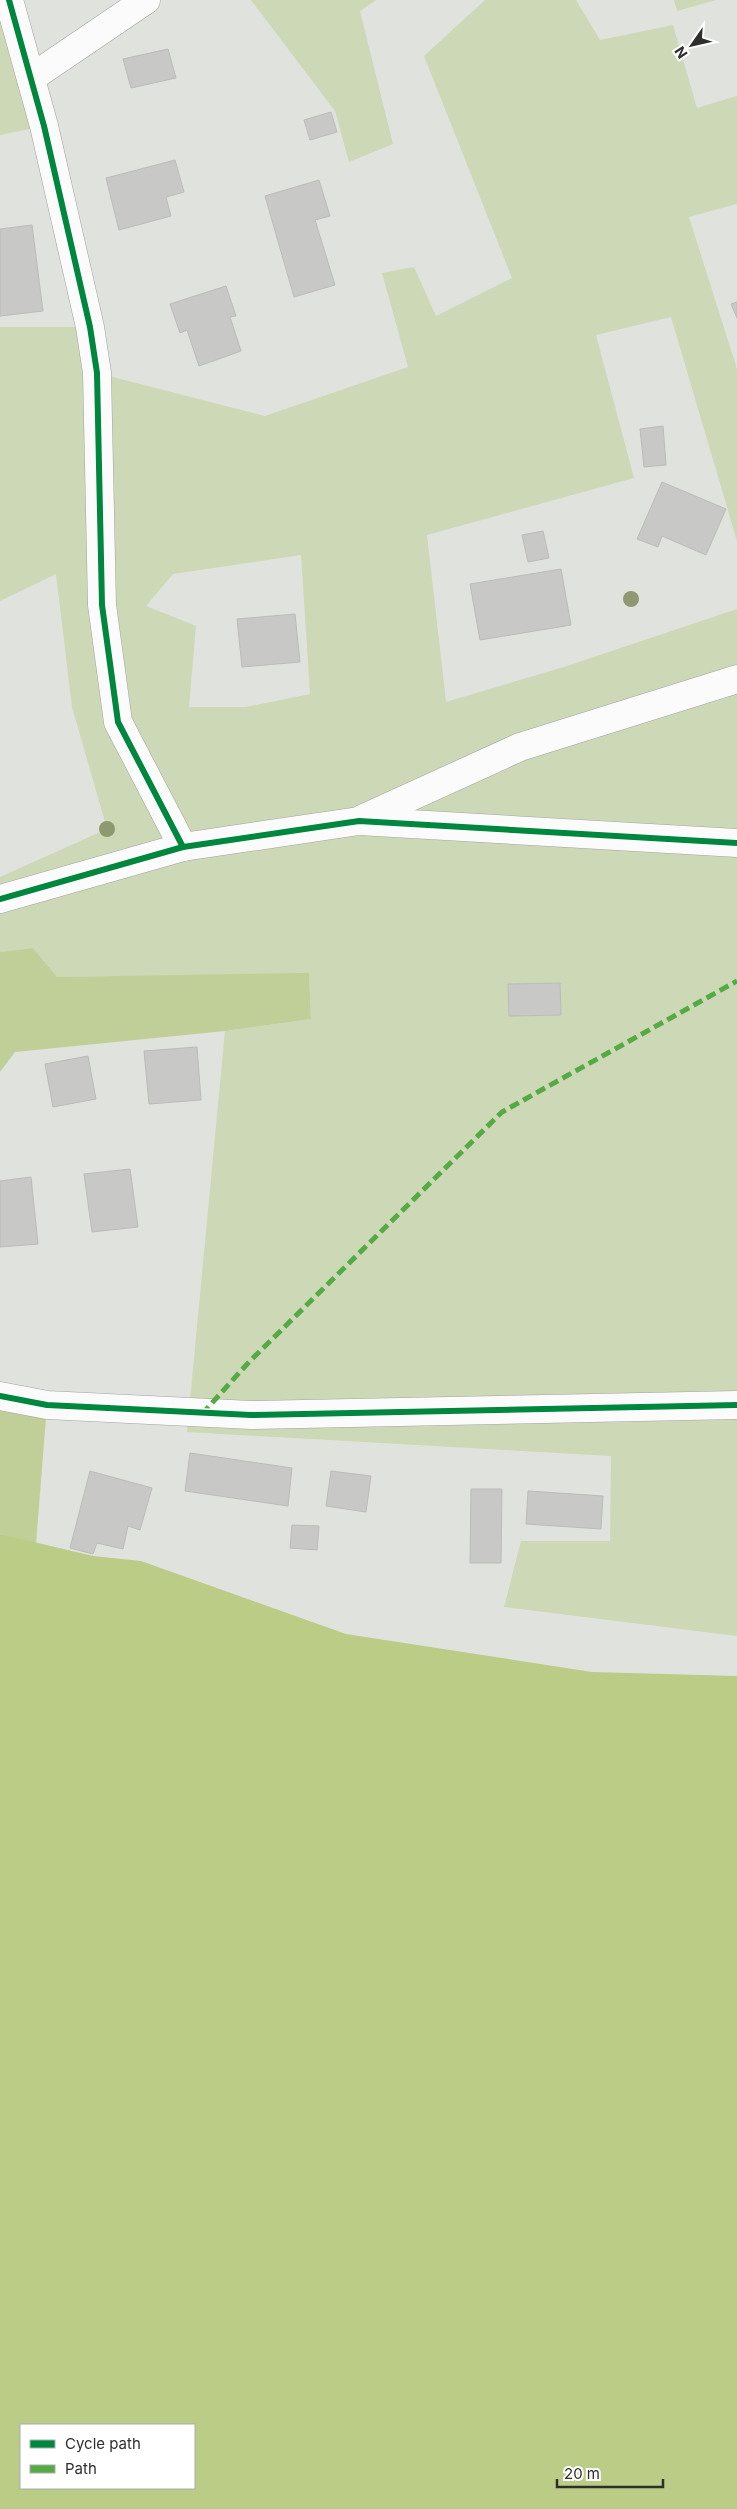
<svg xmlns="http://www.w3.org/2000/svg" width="737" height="2509" viewBox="0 0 737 2509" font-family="Inter,sans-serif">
<rect width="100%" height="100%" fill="#e0e2dd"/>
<g fill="#cdd8b6" fill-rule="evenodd">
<polygon points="0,0 44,126 0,135"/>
<polygon points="251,0 376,0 360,11 393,144 349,162 335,111"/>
<path d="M485,0H576L600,40L673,25L697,108L737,96V204L689,217L737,369V541L671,317L596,335L634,478L427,535L446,702L564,667L737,609V1636L504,1607L521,1541H610L611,1456L187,1432L225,1031L311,1019L309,974L57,977L33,948L0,952V877L107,829L72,707L56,574L0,601V327H90L97,373L265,416L408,367L382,273L414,267L436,316L512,278L424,56ZM301,555L310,694L246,707H189L196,626L146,606L173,574Z"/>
<polygon points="674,0 716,0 677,11"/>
</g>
<g fill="#c0cf97">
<polygon points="33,948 57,977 309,973 311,1019 225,1031 15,1052 0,1072 0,952"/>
<polygon points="0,1396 47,1405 36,1544 0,1534"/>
</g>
<path fill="#bacc86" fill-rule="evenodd" d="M0,1534L93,1556L141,1561L346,1634L592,1672L737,1676V2509H0ZM21,2425H194V2488H21Z"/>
<g fill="#c8c9c6" stroke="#bbbcb9">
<polygon points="168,49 176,78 131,88 123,59"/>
<polygon points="331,112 337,132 310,140 304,120"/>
<polygon points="175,160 184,192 166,197 171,216 119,230 106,178"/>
<polygon points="319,180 330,216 315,220 335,285 294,297 265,196"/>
<polygon points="32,225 43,311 0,316 0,229"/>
<polygon points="226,286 236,316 230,317 241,351 199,366 187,330 180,333 170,304"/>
<polygon points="737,302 737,318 731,304"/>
<polygon points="663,426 666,465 644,467 640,429"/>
<polygon points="662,482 726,509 706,555 662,536 658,547 637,539"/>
<polygon points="543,531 549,558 528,562 522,535"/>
<polygon points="561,569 571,625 480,640 470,584"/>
<polygon points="295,614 300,662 242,667 237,619"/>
<polygon points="560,983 561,1015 509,1016 508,984"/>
<polygon points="197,1047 201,1100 149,1104 144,1051"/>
<polygon points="88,1056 96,1099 53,1107 45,1064"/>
<polygon points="130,1169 138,1227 92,1232 84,1174"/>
<polygon points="31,1177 38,1244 0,1247 0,1181"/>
<polygon points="190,1453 292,1468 288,1506 185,1491"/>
<polygon points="90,1471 152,1488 140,1530 128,1526 123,1549 97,1543 93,1554 70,1548"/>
<polygon points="331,1471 371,1476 366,1512 326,1506"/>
<polygon points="471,1489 502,1489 501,1563 470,1563"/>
<polygon points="528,1491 603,1496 601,1529 526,1524"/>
<polygon points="292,1525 319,1526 317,1550 290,1548"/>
</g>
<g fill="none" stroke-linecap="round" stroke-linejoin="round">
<g stroke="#a2a3a0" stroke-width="29">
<g id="minor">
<polyline points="9,0 44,126 90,327 97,373 102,605 118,722 183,847"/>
<polyline points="31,78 146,0"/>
<polyline points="362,819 520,747 737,679"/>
<polyline points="0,899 183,847 359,821 737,843"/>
<polyline points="0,1396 47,1405 251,1415 737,1405"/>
</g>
</g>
<use href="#minor" stroke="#fafbfa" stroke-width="28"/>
<polyline stroke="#54ab44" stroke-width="5" stroke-dasharray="10 5" stroke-linecap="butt" points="202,1414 249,1362 502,1112 737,981"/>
<g stroke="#fff" stroke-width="9">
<g id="cycleway">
<polyline points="9,0 44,126 90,327 97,373 102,605 118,722 183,847"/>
<polyline points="0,899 183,847 359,821 737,843"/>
<polyline points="0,1396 47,1405 251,1415 737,1405"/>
</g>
</g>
<use href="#cycleway" stroke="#00873e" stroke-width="6"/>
</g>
<g fill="#8f9970">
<circle cx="631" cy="599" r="8"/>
<circle cx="107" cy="829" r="8"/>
</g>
<rect x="20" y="2424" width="175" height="65" fill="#ffffff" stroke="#abacab"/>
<rect x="30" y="2440" width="25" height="8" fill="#00873e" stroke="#abacab"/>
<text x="65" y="2449" font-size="15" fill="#2e2f2c">Cycle path</text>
<rect x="30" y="2465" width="25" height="8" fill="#54ab44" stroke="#abacab"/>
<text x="65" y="2474" font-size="15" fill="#2e2f2c">Path</text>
<g transform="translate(692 45) rotate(236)" stroke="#ffffff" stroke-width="4" paint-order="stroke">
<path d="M0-4L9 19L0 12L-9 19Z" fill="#2e2f2c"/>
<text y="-8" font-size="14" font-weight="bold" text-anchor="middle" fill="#2e2f2c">N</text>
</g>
<path d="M557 2479v8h106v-8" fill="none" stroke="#2e2f2c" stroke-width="2.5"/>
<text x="564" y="2479" font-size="15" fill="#2e2f2c" stroke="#ffffff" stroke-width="4" paint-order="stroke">20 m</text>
</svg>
